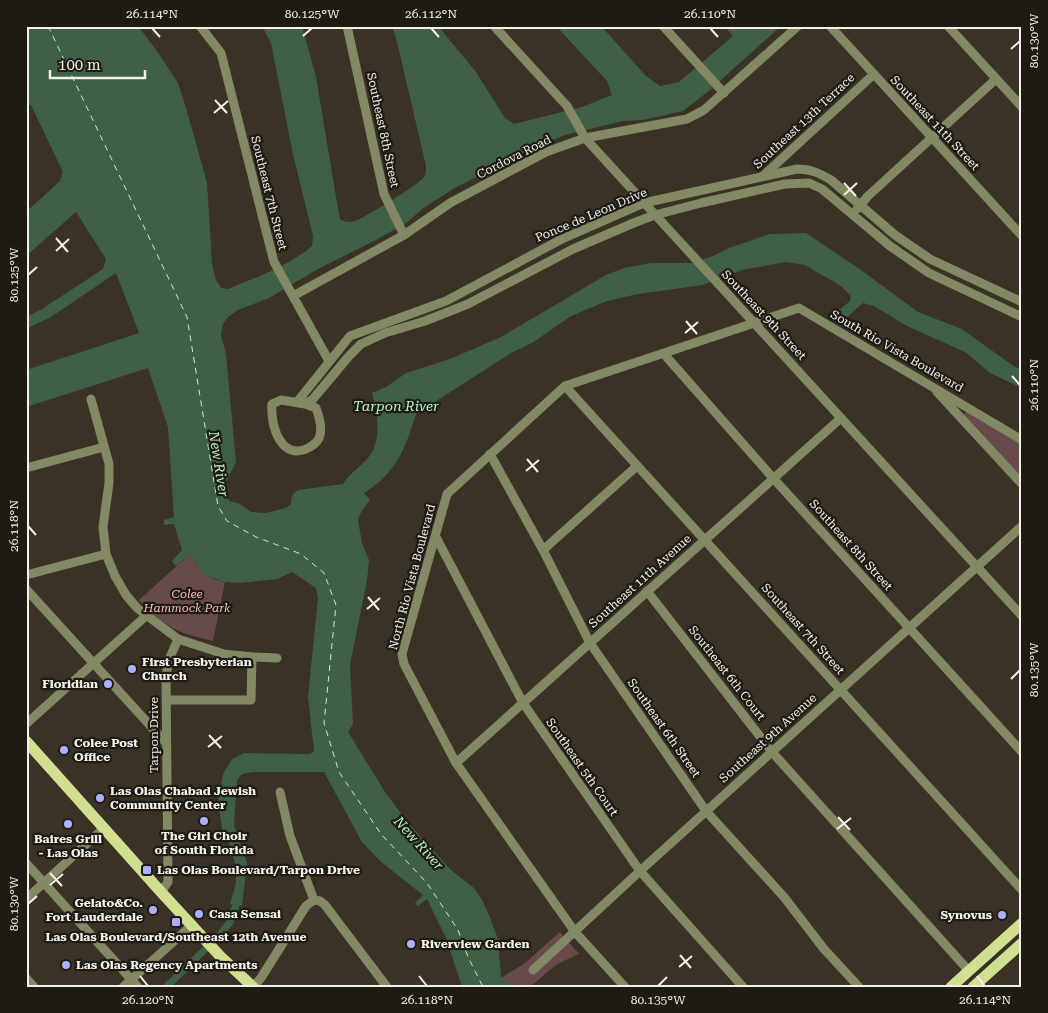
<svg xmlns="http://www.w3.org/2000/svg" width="1048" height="1013" viewBox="0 0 1048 1013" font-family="'Roboto Serif',serif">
<rect width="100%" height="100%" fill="#393225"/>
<g fill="#684a4a">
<polygon points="966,412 1022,443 1022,483 963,415"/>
<path d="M190,554C200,571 205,578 225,582L213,641C178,633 164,627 139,600Z"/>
<path d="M560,932L579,954C572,957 565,960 558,964C532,980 534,999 501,978L525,963Z"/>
</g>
<path fill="#3f6045" d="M26,26H138L159,54L178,83L187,111L207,183L212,264L216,280L221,288L228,289C256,277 289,266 312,246L313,236L293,154L271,43L262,26H302L316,77L338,209L340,219C345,222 349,223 355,221C364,218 420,184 424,177C426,174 426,169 426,166L398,46L394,31L391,26H438L476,72L505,118L514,124L582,107L612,95L607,81L556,26H601L646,76L660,86L679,82L733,36L724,26H781L710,90L683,111L643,120L623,121L565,135L516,156L453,189L425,207L406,223L376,240L318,269L269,298L238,310L228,317L223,324L221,335L226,354L236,462L224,485V495L230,501L240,504L251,512L266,513L286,508L291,504C291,498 292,494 298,490L343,484C350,472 363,466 370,455C382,439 377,411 372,393L386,387L406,373L450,359L501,337L606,275L624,268L651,263H694L713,256L729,248L770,234L806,233L861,270L918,312L962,329L1012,365L1022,370V388L990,373L965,352L907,326L874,306L863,303L847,317L837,312L850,301L851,296L841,286L805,265L786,262L742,270L703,285L638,294L607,301L571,316L532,343L511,353L416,414C405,449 397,472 364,493L370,500L360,514L358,520L362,543L369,560L367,581L350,665L353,724L348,732L385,792L409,824L451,870L474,888L482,900L489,915L498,939L501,977L516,987H462L446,938L427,899L418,906L415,903L423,895L380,861L362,842L324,772H254L242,774L237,780L234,825L247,863L242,906L230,904L236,883L235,863L229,842L222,828L218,803L223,774L232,759L244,753L310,754L314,751L308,697L318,598L316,588L292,572L277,579L241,583L225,582L207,576L200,570L190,554L176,566L172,561L182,550L174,524L164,525V520L174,517L168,427L148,368L26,407V370L139,333L116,273L51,317L26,329V317L42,309L103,269L106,259L76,212L26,256V212L60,181L63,172L31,105L26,104Z"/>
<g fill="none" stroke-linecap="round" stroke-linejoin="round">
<polyline stroke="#3f6045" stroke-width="7" points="166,987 220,935 230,922 236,905"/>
<polyline stroke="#baf5c4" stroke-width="1" stroke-dasharray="6 5" stroke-linecap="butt" points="48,26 187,317 218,506 227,521 256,537 301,554 324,573 336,605 324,723 339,772 381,834 427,883 458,930 468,957 483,987"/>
<g stroke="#828964" stroke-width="9">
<polyline points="200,26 221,53 274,262 329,361"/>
<polyline points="347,26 384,194 404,235"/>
<polyline points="494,26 567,106 585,138 1022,616"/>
<polyline points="663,26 724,93"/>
<polyline points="830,26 1022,236"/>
<polyline points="948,26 1022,107"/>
<polyline points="763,176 873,75"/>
<polyline points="857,209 868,196 996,79"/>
<polyline points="293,296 404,235 450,203 546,152 585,138 687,119 704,110 798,26"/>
<polyline points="664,354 773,478 1022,752"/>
<polyline points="565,386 1022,890"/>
<polyline points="937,392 1022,484"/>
<polyline points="91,399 109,464 109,483 103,527 106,554 115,576 126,595 137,608 178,639 224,654 252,657 277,658"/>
<path d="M297,402L350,336L446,301L560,240L644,203L797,169C811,169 819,173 831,180L895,235L930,259L1022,302"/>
<path d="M305,404L316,408C319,416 322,427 320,435C319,441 315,444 310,447C282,463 270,427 272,404L281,400L305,404L313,399L349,356L361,344L385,333L425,321L468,304L573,249L636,222L655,215L701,203L785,184L809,183L822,189L890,246L929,273L1022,317"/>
<polyline points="490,454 543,550 590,643 706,811 784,897 824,949 859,987"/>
<polyline points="26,468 104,447"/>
<polyline points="436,537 523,703 640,871 743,987"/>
<polyline points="543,550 637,466"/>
<polyline points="26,575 106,554"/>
<polyline points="26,589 166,743"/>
<polyline points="647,591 772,752 969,971"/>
<polyline points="167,700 251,700 252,657"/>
<polyline points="26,724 147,615"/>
<polyline points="456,763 841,418"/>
<polyline points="280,792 290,836 314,900"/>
<polyline points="26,863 138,987"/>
<polyline points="161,892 168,882 166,678 168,662 178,639"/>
<polyline points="26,899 104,828"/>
<polyline points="314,900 320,901 325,905 387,987"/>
<polyline points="533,970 640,871 1022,526"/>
<polyline points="26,978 34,987"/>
<polyline points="123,987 192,925"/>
<polyline points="253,987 261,978 306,906 314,900"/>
<polyline points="625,987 575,932 456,763 404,664 402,654 447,494 565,386 799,308 1022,440"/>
</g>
<g stroke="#d1df91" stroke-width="11">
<polyline points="26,741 161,892 220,956 253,987"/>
<polyline points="951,987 1022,923"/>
<polyline points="973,987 1022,943"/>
</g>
</g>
<path fill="none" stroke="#f6f1e8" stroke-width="2" d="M152,28L160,37M431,28L439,37M710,28L718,37M303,36L312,28M1011,49L1020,41M215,100L227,113M214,113L228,101M844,183L856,196M844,195L857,183M56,238L68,252M56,251L69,239M28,275L37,267M686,321L697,334M685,333L698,322M1012,376L1020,385M527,459L538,472M526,471L539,460M28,526L36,535M368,597L379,610M367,609L380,598M1011,679L1020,670M209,735L221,748M208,747L222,736M838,817L850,830M837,829L851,818M50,873L62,886M50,885L63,874M28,904L37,896M680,955L691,968M679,967L692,956M140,976L148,986M419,976L427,986M977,976L985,986M658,986L667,977"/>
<g fill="#acaffb" stroke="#1e1b14" stroke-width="2">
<circle cx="132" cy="669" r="5"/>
<circle cx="108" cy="684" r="5"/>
<circle cx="64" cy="750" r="5"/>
<circle cx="100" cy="798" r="5"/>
<circle cx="204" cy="821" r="5"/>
<circle cx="68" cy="824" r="5"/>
<rect x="142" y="865" width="10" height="10" rx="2.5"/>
<circle cx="153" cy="910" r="5"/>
<circle cx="199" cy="914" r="5"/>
<circle cx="1002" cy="915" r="5"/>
<rect x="171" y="917" width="10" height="10" rx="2.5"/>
<circle cx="411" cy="944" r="5"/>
<circle cx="66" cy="965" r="5"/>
</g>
<g text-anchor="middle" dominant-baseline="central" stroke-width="4.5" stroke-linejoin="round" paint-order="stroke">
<g font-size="12" fill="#f6f1e8" stroke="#1e1b14">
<text transform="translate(804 121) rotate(-43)">Southeast 13th Terrace</text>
<text transform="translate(935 123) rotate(47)">Southeast 11th Street</text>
<text transform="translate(383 130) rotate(78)">Southeast 8th Street</text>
<text transform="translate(514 157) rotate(-27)">Cordova Road</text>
<text transform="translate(269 193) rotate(76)">Southeast 7th Street</text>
<text transform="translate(591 215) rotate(-23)">Ponce de Leon Drive</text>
<text transform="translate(764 315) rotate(47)">Southeast 9th Street</text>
<text transform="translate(897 351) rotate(30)">South Rio Vista Boulevard</text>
<text transform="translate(851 545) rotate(48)">Southeast 8th Street</text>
<text transform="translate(412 577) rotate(-75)">North Rio Vista Boulevard</text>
<text transform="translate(640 581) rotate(-42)">Southeast 11th Avenue</text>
<text transform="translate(803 629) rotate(48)">Southeast 7th Street</text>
<text transform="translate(727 673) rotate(52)">Southeast 6th Court</text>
<text transform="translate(664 728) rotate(55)">Southeast 6th Street</text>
<text transform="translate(154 735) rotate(-90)">Tarpon Drive</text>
<text transform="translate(768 738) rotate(-42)">Southeast 9th Avenue</text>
<text transform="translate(582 767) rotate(55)">Southeast 5th Court</text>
</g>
<g font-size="12" font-style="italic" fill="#fabcbb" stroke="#1e1b14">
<text x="187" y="594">Colee<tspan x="187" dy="14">Hammock Park</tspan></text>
</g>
<g font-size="12" font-weight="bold" fill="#f6f1e8" stroke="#1e1b14" text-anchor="start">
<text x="142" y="662">First Presbyterian<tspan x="142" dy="14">Church</tspan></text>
<text x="98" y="684" text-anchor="end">Floridian</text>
<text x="74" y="743">Colee Post<tspan x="74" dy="14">Office</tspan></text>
<text x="110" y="791">Las Olas Chabad Jewish<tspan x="110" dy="14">Community Center</tspan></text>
<text x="204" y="836" text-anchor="middle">The Girl Choir<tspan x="204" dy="14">of South Florida</tspan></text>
<text x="68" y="839" text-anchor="middle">Baires Grill<tspan x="68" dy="14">- Las Olas</tspan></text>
<text x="157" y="870">Las Olas Boulevard/Tarpon Drive</text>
<text x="143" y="903" text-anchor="end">Gelato&amp;Co.<tspan x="143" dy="14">Fort Lauderdale</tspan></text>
<text x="209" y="914">Casa Sensai</text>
<text x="992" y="915" text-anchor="end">Synovus</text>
<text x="176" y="937" text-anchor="middle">Las Olas Boulevard/Southeast 12th Avenue</text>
<text x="421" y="944">Riverview Garden</text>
<text x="76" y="965">Las Olas Regency Apartments</text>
</g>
<g font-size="14" font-style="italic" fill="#baf5c4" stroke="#1e1b14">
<text x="396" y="406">Tarpon River</text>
<text transform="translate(219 464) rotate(81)">New River</text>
<text transform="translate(419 843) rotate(48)">New River</text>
</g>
</g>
<rect width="1048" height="1013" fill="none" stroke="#1e1b14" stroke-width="55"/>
<path d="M50 70v8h95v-8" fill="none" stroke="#f6f1e8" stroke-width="2.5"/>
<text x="58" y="70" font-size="15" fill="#f6f1e8" stroke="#1e1b14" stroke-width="4" paint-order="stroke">100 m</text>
<rect x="28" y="28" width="992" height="958" fill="none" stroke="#f6f1e8" stroke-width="2"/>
<g font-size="12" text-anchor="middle" fill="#f6f1e8">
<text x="152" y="18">26.114°N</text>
<text x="312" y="18">80.125°W</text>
<text x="431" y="18">26.112°N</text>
<text x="710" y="18">26.110°N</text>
<text transform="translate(1034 41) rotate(-90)" y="4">80.130°W</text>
<text transform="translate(14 275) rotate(-90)" y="4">80.125°W</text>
<text transform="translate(1034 385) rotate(-90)" y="4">26.110°N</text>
<text transform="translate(14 526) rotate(-90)" y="4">26.118°N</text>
<text transform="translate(1034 670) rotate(-90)" y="4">80.135°W</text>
<text transform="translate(14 904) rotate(-90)" y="4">80.130°W</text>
<text x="148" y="1004">26.120°N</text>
<text x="427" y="1004">26.118°N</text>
<text x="658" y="1004">80.135°W</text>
<text x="985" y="1004">26.114°N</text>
</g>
</svg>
